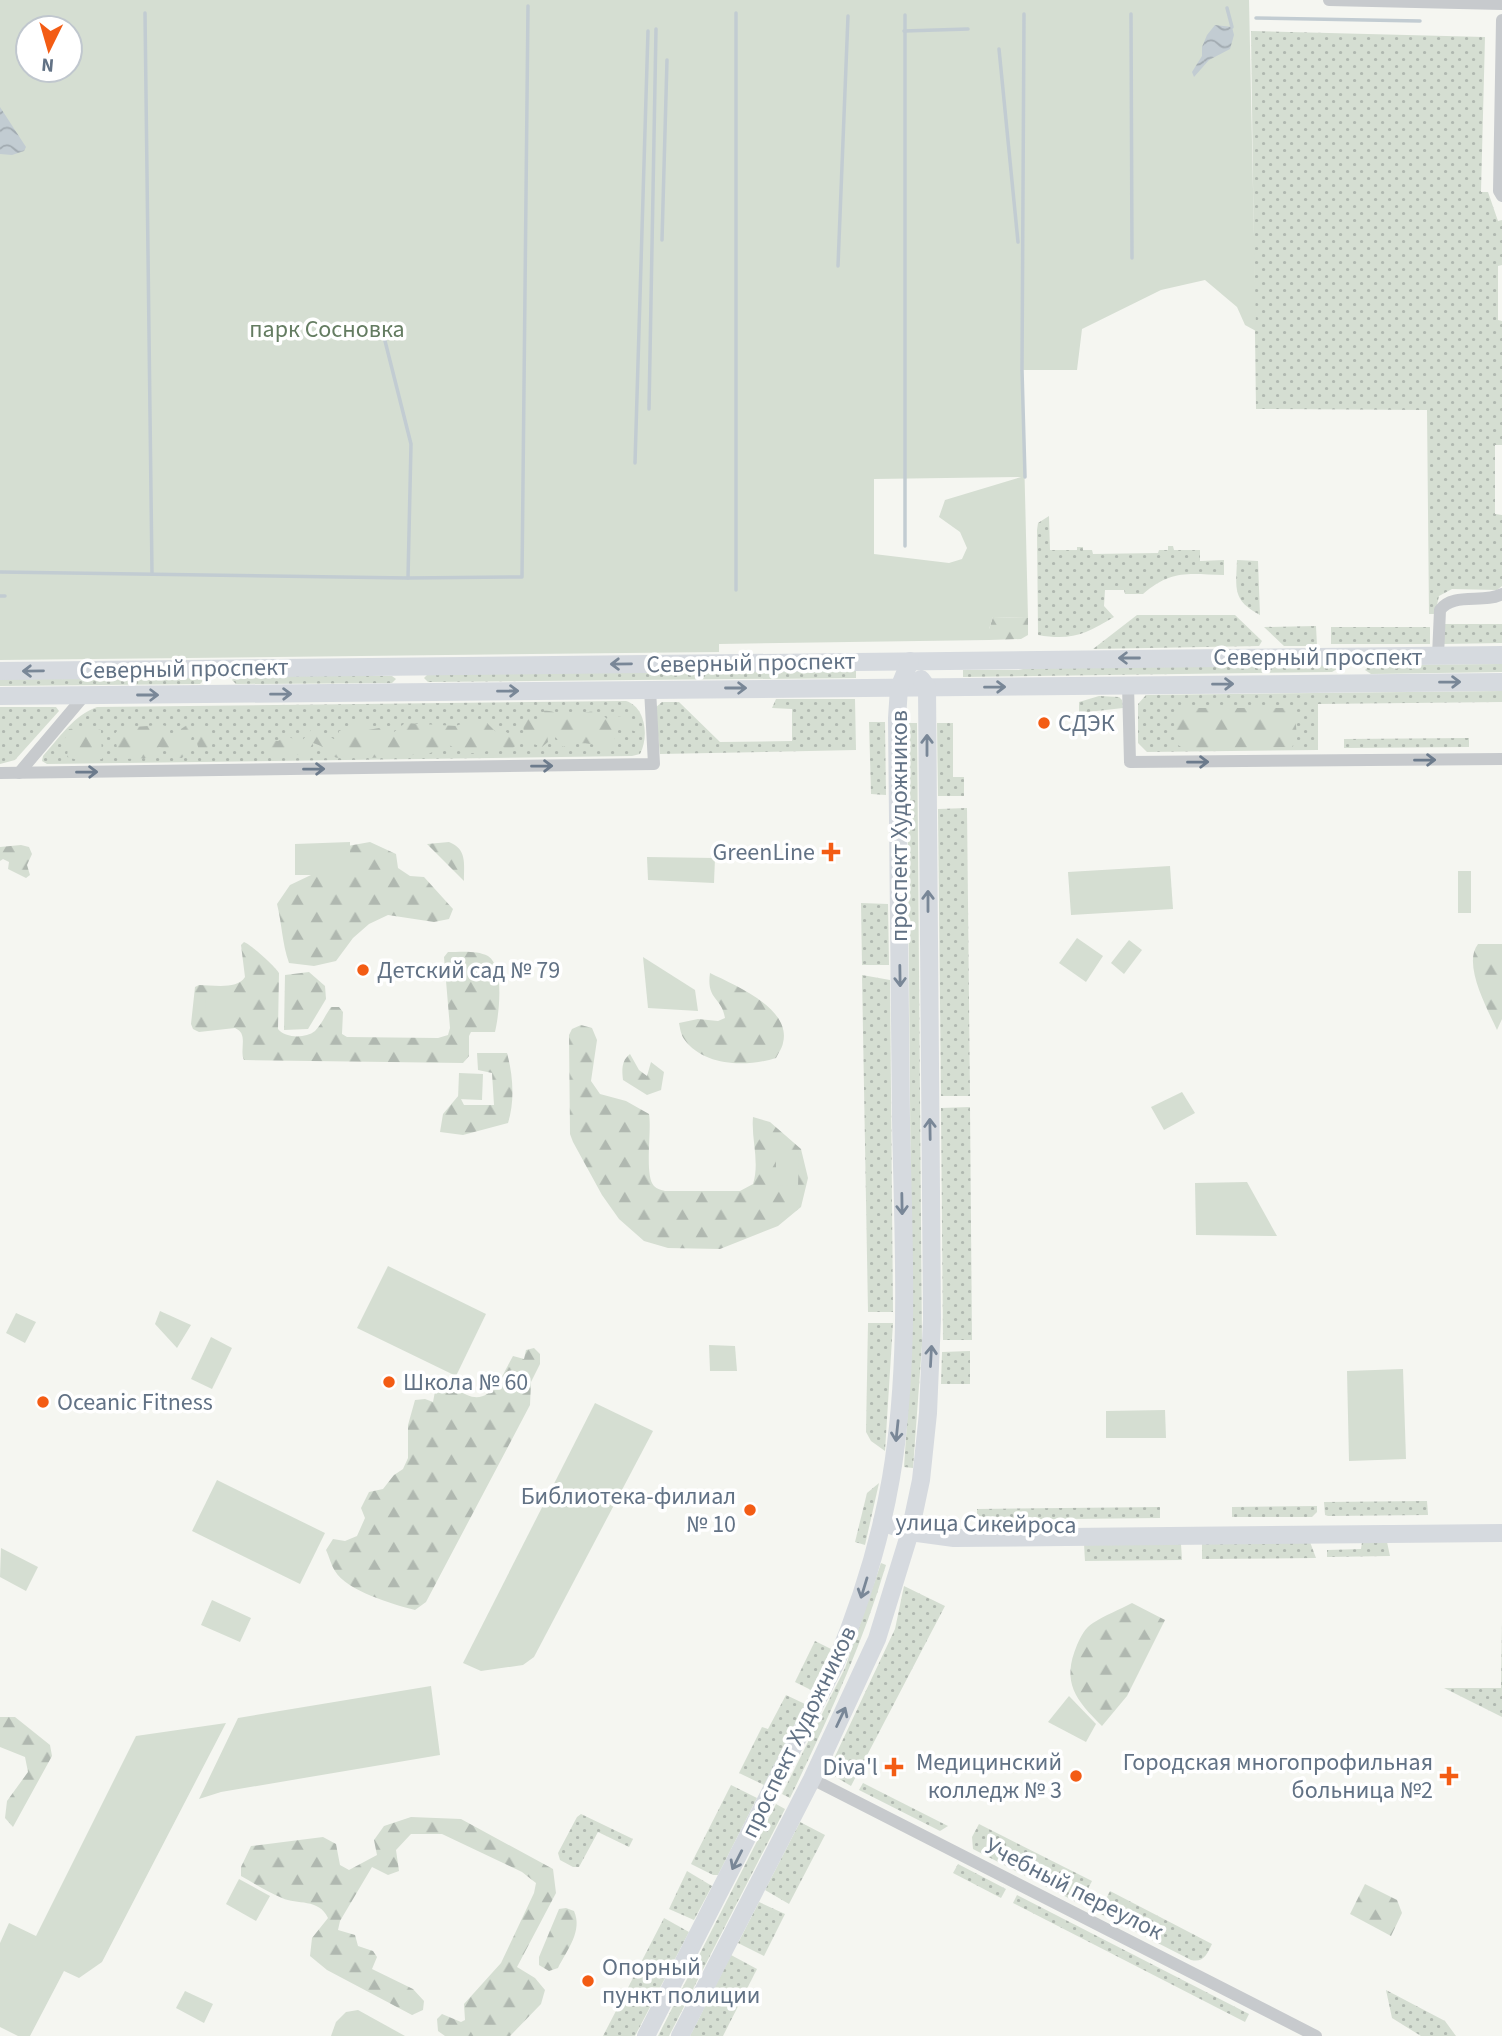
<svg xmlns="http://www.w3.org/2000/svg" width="1502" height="2036" viewBox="0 0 1502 2036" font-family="'Source Sans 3',sans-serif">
<defs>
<pattern id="grass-dots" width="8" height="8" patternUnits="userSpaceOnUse" patternTransform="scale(1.75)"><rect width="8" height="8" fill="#d5ded2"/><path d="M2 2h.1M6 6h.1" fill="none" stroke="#b0b8b0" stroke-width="1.8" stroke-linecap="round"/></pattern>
<pattern id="forest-firs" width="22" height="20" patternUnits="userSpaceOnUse" patternTransform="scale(1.75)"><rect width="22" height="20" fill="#d5ded2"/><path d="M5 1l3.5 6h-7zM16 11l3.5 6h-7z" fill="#b0b8b0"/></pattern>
<pattern id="water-waves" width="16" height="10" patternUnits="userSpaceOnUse" patternTransform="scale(1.75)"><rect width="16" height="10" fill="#c2ccd2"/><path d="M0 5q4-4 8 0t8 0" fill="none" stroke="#a1aab0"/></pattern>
</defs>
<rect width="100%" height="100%" fill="#f5f6f1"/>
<g fill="url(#grass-dots)">
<polygon points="1251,31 1485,37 1481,192 1488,192 1498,221 1502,220 1502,265 1498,266 1498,320 1502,321 1502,445 1495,445 1495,514 1502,515 1502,586 1497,590 1452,589 1439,596 1435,614 1429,614 1427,410 1256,409"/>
<path d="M1049,516L1050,550H1077V547H1083V550H1092L1093,554L1158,553L1159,550H1168V546H1173L1174,550H1200V561L1224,560V575C1188,574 1172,569 1143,594H1125L1124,590H1105L1104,606L1114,617C1086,634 1071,641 1038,635L1037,530L1038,523Z"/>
<path d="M1237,560L1258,561L1260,615C1232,600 1236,589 1237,560Z"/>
<polygon points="1137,615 1235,615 1262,641 1259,646 1093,649"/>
<polygon points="1444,624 1502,624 1502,643 1444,644"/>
<polygon points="1316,626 1317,646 1284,646 1264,627"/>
<rect x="1331" y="627" width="99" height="17"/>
<polygon points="1502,664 1502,672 1371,674 1365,670 1370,665"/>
<polygon points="1333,665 1337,669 1332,672 963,677 963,670 1019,670 1031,667"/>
<polygon points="856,670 856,678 428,682 424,678 428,674"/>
<polygon points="200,676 205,679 200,684 0,686 0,678"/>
<polygon points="235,676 392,676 396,679 392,683 236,684 232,680"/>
<polygon points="1502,691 1502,702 1318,704 1318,750 1147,752 1138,743 1138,704 1146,695"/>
<polygon points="1099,696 1119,697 1122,700 1123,708 1079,713 1079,702"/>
<polygon points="776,699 855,699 856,750 660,754 655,708 662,702 679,702 720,742 792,741 792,709 772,708"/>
<path d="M626,701C646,707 649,737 640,754L632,756L47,764L42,761L43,756C59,738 74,715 97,707Z"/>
<polygon points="0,707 56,707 59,711 15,760 0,764"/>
<polygon points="869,722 885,722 886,795 871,794"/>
<polygon points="907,723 917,723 922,1345 913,1468 904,1467 912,1346"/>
<polygon points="937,723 953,723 953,777 964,777 964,796 938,796"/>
<polygon points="1469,738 1469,747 1344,748 1344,739"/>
<polygon points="967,808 970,1096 941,1096 938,809"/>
<polygon points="861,903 888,904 889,965 862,965"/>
<polygon points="862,975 890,980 893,1312 868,1312"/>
<polygon points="970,1107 972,1340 943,1340 941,1108"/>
<polygon points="868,1323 893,1323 885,1451 871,1441 866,1432"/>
<polygon points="970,1351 970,1384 941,1384 942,1352"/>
<polygon points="879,1483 865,1545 855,1542 867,1493"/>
<polygon points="1427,1501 1428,1515 1328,1516 1325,1515 1324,1502"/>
<polygon points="1317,1506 1317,1512 1312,1517 1232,1517 1232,1507"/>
<polygon points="1160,1507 1160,1518 977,1520 977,1509"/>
<polygon points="1310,1542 1316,1558 1202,1559 1202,1543"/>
<polygon points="1362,1542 1387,1542 1390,1556 1327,1557 1327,1550 1361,1549"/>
<polygon points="1084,1544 1181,1544 1182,1560 1085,1561"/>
<path d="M881,1563L886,1565C862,1646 827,1721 790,1798L782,1794L845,1668Z"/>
<polygon points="904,1586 945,1606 851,1786 834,1776 830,1767 895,1629"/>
<polygon points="1502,1622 1502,1717 1444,1688 1501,1688"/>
<polygon points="815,1641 831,1649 811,1690 795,1682"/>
<polygon points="786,1695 805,1704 764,1785 739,1773 762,1727 768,1729"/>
<polygon points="863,1783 948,1826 940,1831 859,1790"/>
<polygon points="731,1785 757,1798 718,1875 713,1875 691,1864"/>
<polygon points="776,1804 785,1809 669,2036 658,2036"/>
<polygon points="581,1814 633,1839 629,1847 598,1832 579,1867 573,1867 560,1860 558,1853 577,1817"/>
<polygon points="800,1822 825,1835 789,1904 765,1890"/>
<polygon points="979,1824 1092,1881 1080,1904 973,1849 972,1837"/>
<polygon points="958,1864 1006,1889 1001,1898 953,1873"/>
<polygon points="687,1871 712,1886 694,1920 669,1909"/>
<path d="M1110,1891L1212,1944C1207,1954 1204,1963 1191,1960L1099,1913Z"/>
<polygon points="1017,1895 1249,2014 1245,2022 1013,1903"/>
<polygon points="759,1902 785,1914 764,1956 738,1943"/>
<polygon points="664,1918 689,1932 635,2036 603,2036"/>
<polygon points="731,1955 757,1969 723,2036 690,2036"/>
<polygon points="1386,1990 1445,2021 1456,2036 1421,2036 1392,2018"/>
</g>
<g fill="url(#forest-firs)">
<polygon points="993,617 1028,618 1028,635 1021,639 989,640 989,629"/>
<polygon points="1178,708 1284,708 1295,714 1297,738 1292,747 1183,748 1176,744 1174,716"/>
<path d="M544,711C553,710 559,715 567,716C586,716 593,703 609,721C619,715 626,714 635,721L637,732L622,727L616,728L613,747L608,751C595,742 577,741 563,747L554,735L547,733L548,742L542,747L523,740L509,751L500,745C480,756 468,756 449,745L428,754L370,758L356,754C328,766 335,749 313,743L307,756C301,754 276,754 268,755L264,749L267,740L278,741L288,736L300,743L312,729L319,730L337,741L339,731L350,728L358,717L365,719L368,730L379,728L394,732L405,723L456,726L466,722H486L496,732L503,730L514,737L524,734L523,723L526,717L542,723L546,722Z"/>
<polygon points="162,725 169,727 170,734 177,737 180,736 181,729 187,725 201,729 209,728 211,731 212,746 207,750 199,750 195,737 192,736 188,750 182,758 171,758 165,749 159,747 149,758 124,759 118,755 115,734 119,728"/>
<polygon points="91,727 101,730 102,759 85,762 67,757 68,748 63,743 69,729"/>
<path d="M370,842L396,854L398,868L410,876L424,877L453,909L449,919L434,922L388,915L369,924L353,938L336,961L314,966L289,963C282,943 282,924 277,904L290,885L311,875L342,847Z"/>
<path d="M449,842C467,849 464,863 464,881L427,844Z"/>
<polygon points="21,845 29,847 32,854 27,865 30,875 26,878 8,869 9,862 3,859 0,861 0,847"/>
<path d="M244,942C250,944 276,967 279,973L278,1029C285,1038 305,1039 315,1031C321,1025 326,1014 331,1007H339L343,1012L342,1034L347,1037L438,1038L448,1035L450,1028L444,957L448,952C460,952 477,950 488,956C505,967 499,1015 495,1032H471L469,1036V1056L463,1063L244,1060C239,1049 249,1034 235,1028L199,1032L193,1029L191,1024L195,987L199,985C213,985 237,990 245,977L241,945Z"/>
<path d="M1478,944H1502V1019L1497,1030C1488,1010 1462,964 1478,944Z"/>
<polygon points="309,972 325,986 326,999 308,1029 284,1030 285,975"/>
<path d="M710,973C734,985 792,1008 783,1043C782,1048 778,1054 776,1058C747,1067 704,1067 684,1039C681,1035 680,1028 679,1023L698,1019L718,1021L725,1018C722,997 706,1000 710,973Z"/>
<path d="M581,1025L592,1028L597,1040L591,1081L600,1094L626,1101L649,1114C652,1130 644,1176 654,1186C657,1189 661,1190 665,1191H740L753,1184C760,1162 751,1139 753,1117L770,1122L801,1149L808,1178L801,1207L778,1226L720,1249L668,1248L644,1241L619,1219L602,1195L573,1142L570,1134L569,1035L572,1029Z"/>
<path d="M477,1053H507C513,1075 515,1101 508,1123L463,1135L440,1132L443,1114L459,1095L464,1105H494L492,1073L478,1070Z"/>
<path d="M630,1054L639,1070L647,1076L651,1062L664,1072L661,1090L647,1095L623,1080C622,1070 621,1061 630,1054Z"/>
<path d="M534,1348L540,1354V1364L531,1382L530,1405L426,1602L415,1610C392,1604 347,1591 335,1571C331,1565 329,1556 326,1550L333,1539L345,1541L357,1536L365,1518L361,1508L369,1492L383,1489L394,1475L403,1469L408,1458V1425L415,1400L425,1399L433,1402L436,1386C453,1384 452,1388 467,1395C492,1406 503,1373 513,1356L524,1359L526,1350Z"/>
<path d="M1132,1603L1165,1620L1127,1696L1102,1726C1076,1700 1061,1683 1077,1645C1081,1636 1085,1628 1093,1623C1105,1615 1119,1610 1132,1603Z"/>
<polygon points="0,1717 15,1717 50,1745 52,1756 13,1827 5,1818 7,1801 28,1772 25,1757 0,1747"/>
<path d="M411,1817L461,1819L553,1869L556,1893L517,1967L535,1978L545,1990L541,2004L510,2036H445L438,2031L437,2019L442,2014L461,2022L465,2020L464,2004L501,1963L534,1893L536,1883L522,1872L442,1834H411L396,1850L399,1871L388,1875L372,1867L340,1921L338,1930L355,1935L358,1946L373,1951L377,1957L372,1969L413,1989L424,2001L423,2010L412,2015L327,1970L310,1956L312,1938L328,1918C319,1898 297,1905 282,1898C268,1892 255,1884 241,1876V1867L251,1846L323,1837L336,1844L340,1865L349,1870L377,1855L374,1840L384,1826Z"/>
<polygon points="1365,1884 1397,1900 1402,1913 1391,1936 1350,1914"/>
<path d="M566,1908L574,1911C583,1931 567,1950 558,1968L549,1971L539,1965V1957L559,1909Z"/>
</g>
<g fill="#d5ded2" fill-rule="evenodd">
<path d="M0,0H1249L1256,331L1245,325L1237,307L1205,280L1161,290L1082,329L1077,370H1022L1028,618L993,617L989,629V640L719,644V652L0,660ZM28,28H70V70H28ZM1021,477L945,500L939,517L960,532L967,548L962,559L949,563L874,554V479Z"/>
<polygon points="350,842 350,875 295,875 295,844"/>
<polygon points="647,857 715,858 714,883 648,880"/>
<polygon points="1170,866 1173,909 1071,915 1068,872"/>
<rect x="1458" y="871" width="13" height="42"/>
<polygon points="1077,938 1103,956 1086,982 1059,963"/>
<polygon points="1129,940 1142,950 1124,974 1111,963"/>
<polygon points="643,957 695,990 698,1011 648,1008"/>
<polygon points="205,997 237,997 237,1016 206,1016"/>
<polygon points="459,1073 483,1074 482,1100 458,1099"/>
<polygon points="1182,1092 1195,1113 1164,1130 1151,1107"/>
<polygon points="776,1150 799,1150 798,1186 776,1185"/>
<polygon points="1247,1182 1277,1236 1196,1235 1195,1183"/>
<polygon points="388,1266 486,1314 456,1376 357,1328"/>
<polygon points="160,1311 191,1325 177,1348 155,1324"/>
<polygon points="16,1313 36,1322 25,1343 6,1333"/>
<polygon points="211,1337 232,1348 212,1389 191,1379"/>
<polygon points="709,1345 735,1346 737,1371 710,1371"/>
<polygon points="1403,1369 1406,1459 1349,1461 1347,1371"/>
<polygon points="595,1403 653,1431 534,1657 523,1665 481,1671 463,1663"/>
<polygon points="1165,1410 1166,1438 1106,1438 1106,1411"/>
<polygon points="217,1480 325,1533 300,1584 192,1531"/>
<polygon points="1,1548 38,1567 26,1591 0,1577"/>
<polygon points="212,1600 251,1618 240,1642 201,1625"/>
<polygon points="431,1686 440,1755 221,1792 199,1799 238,1718"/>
<polygon points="1069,1696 1096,1724 1086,1742 1048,1722"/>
<polygon points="226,1723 102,1962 79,1978 64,1971 30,2036 18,2036 0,2027 0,1943 9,1923 36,1936 136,1736"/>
<polygon points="239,1879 270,1896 256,1921 226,1904"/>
<polygon points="185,1991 213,2004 204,2023 176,2008"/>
<polygon points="358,2010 405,2036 331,2036 336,2022 346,2012"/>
</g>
<g fill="url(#water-waves)">
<polygon points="1215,25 1232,27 1234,35 1230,49 1209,60 1194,77 1192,72 1202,56 1202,47 1207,35"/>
<polygon points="0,107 26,147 24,151 12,155 0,154"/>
</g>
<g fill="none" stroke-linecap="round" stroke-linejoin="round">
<g stroke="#c2ccd2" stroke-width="3.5">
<polyline points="1227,8 1232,27"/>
<polyline points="145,13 152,573"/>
<polyline points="1024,14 1022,370 1025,477"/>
<polyline points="1131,14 1132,258"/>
<polyline points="905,15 905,546"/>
<polyline points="1256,18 1420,21"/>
<polyline points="904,31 968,29"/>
<polyline points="999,49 1018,242"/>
<polyline points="662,240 667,60"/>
<polyline points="838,266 848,16"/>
<polyline points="382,329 411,444 408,578"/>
<polyline points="649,409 656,29"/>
<polyline points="635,463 648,31"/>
<polyline points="0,572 408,578 522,577 528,6"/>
<polyline points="736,590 736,13"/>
<polyline points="0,596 5,596"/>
</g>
<g stroke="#c7cacd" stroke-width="12">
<polyline points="1329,0 1502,4"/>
<polyline points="1502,20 1499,191 1502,196"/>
<path d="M1438,656L1440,610C1453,592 1484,604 1502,594"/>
<polyline points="1128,685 1130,762 1502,759"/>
<polyline points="0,773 654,764 650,689"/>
<polyline points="19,773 84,696"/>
<polyline points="812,1779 1316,2036"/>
</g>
<g stroke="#d6dadf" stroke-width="18">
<polyline points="0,671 1502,655"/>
<polyline points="0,696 1502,682"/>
<polyline points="882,1522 910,1532 954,1538 1502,1533"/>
<path d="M646,2036L835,1665C860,1605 880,1542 891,1478C911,1360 903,1238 901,1119C900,985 898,852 897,718L899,688L910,661"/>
<polyline points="680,2036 812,1779 877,1639 910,1532 921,1480 928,1413 932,1319 927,687 921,679"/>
</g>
</g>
<defs><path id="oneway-shaft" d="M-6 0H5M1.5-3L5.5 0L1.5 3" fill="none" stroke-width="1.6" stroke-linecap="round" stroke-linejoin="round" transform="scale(1.75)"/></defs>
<g stroke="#798797">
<use href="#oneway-shaft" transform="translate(1129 658) rotate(180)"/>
<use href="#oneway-shaft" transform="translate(621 664) rotate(179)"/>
<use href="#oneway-shaft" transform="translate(33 671) rotate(179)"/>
<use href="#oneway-shaft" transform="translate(1450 682) rotate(-1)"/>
<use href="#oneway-shaft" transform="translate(1223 684) rotate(-1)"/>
<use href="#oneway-shaft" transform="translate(995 687) rotate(-1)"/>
<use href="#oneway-shaft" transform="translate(736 688)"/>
<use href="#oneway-shaft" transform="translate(508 691) rotate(-1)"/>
<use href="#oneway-shaft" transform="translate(281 694) rotate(-1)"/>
<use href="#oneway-shaft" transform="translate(148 695)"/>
<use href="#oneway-shaft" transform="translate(927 745) rotate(-90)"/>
<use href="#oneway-shaft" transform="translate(928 901) rotate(-90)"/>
<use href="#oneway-shaft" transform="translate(900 976) rotate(89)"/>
<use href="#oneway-shaft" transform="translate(930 1129) rotate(-91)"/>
<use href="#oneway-shaft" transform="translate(902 1204) rotate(89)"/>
<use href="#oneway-shaft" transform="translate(931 1356) rotate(-87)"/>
<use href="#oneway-shaft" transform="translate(897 1431) rotate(96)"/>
<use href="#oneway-shaft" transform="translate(864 1588) rotate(107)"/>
<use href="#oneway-shaft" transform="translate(841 1717) rotate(-65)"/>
<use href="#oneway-shaft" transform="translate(737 1860) rotate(117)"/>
</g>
<g stroke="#6c7b8c">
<use href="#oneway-shaft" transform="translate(1425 760) rotate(-1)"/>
<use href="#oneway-shaft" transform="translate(1198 762) rotate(-1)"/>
<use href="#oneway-shaft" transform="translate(542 766) rotate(-1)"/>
<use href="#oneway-shaft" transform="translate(314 769) rotate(-1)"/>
<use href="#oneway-shaft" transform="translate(87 772) rotate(-1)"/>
</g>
<g fill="#f35c14" stroke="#fff" stroke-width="2.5">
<circle cx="1044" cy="723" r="7"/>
<path d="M827.5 841.5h7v7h7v7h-7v7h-7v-7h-7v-7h7z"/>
<circle cx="363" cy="970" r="7"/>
<circle cx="389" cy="1382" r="7"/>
<circle cx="43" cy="1402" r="7"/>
<circle cx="750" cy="1510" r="7"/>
<path d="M890.5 1756.5h7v7h7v7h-7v7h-7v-7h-7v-7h7z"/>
<circle cx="1076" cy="1776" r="7"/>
<path d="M1445.5 1765.5h7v7h7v7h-7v7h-7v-7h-7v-7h7z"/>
<circle cx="588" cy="1981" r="7"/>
</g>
<g text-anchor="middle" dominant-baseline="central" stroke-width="7" stroke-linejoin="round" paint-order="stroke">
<g font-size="24" fill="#647c61" stroke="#fff">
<text x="327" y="329">парк Сосновка</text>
</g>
<g font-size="24" fill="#627285" stroke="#fff">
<text x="1318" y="657">Северный проспект</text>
<text transform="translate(751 663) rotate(-1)">Северный проспект</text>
<text transform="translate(184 669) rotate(-1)">Северный проспект</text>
<text transform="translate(899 826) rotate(-90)">проспект Художников</text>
<text transform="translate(986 1524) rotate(1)">улица Сикейроса</text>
<text transform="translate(799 1732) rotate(-64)">проспект Художников</text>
<text transform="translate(1074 1889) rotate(27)">Учебный переулок</text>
</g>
<g font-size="24" fill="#627285" stroke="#fff" text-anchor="start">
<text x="1058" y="723">СДЭК</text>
<text x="815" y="852" text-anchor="end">GreenLine</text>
<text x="377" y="970">Детский сад № 79</text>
<text x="403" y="1382">Школа № 60</text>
<text x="57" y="1402">Oceanic Fitness</text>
<text x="736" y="1496" text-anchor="end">Библиотека-филиал<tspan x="736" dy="28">№ 10</tspan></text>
<text x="1062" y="1762" text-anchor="end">Медицинский<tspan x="1062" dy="28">колледж № 3</tspan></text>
<text x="1433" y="1762" text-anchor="end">Городская многопрофильная<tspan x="1433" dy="28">больница №2</tspan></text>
<text x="878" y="1767" text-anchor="end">Diva'l</text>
<text x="602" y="1967">Опорный<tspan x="602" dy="28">пункт полиции</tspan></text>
</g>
</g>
<g transform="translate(49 49) rotate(185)"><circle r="33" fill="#ffffff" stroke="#c0c7ce" stroke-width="2"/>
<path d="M0-5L12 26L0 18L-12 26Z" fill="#f35c14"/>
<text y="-10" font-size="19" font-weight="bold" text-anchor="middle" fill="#627285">N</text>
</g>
</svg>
